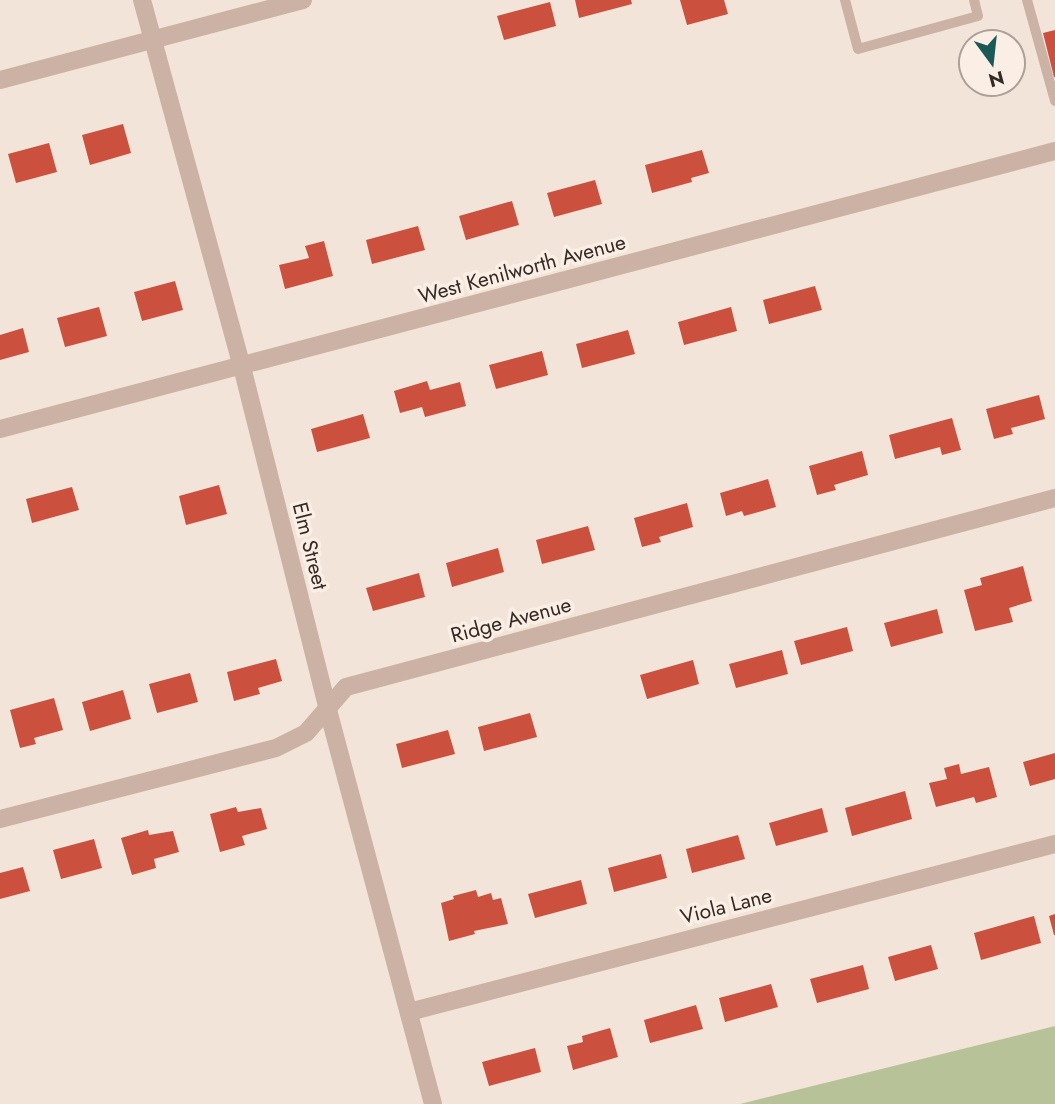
<svg xmlns="http://www.w3.org/2000/svg" width="1055" height="1104" viewBox="0 0 1055 1104" font-family="Jost,sans-serif">
<rect width="100%" height="100%" fill="#f2e4d9"/>
<polygon fill="#b8c298" points="1055,1026 1055,1104 740,1104"/>
<g fill="#cb513e">
<polygon points="575,0 631,0 632,4 579,18"/>
<polygon points="680,0 724,0 728,14 687,25"/>
<polygon points="550,2 556,26 504,40 497,16"/>
<polygon points="1055,30 1055,77 1054,77 1043,33"/>
<polygon points="123,124 131,153 90,165 82,135"/>
<polygon points="49,143 57,172 16,183 8,154"/>
<polygon points="702,150 709,173 691,178 692,182 652,193 645,165"/>
<polygon points="595,180 602,204 554,217 547,193"/>
<polygon points="512,201 519,225 466,240 459,216"/>
<polygon points="418,226 425,250 372,264 366,240"/>
<polygon points="324,241 333,276 285,289 279,265 309,258 305,246"/>
<polygon points="175,281 183,310 142,321 134,292"/>
<polygon points="815,286 822,310 769,324 763,300"/>
<polygon points="99,307 107,336 65,347 57,318"/>
<polygon points="731,307 737,331 684,345 678,322"/>
<polygon points="23,328 29,352 0,360 0,335"/>
<polygon points="628,330 635,354 582,368 576,344"/>
<polygon points="542,351 548,375 496,389 489,365"/>
<polygon points="427,381 430,390 460,382 466,406 425,417 422,407 400,413 394,391"/>
<polygon points="1039,395 1045,419 1011,428 1013,434 994,439 986,409"/>
<polygon points="363,414 370,438 317,452 311,429"/>
<polygon points="952,418 961,450 942,455 940,447 895,459 889,435"/>
<polygon points="862,451 868,475 834,485 836,490 817,495 809,466"/>
<polygon points="768,479 776,507 744,516 742,511 726,516 720,493"/>
<polygon points="219,485 227,514 186,525 179,496"/>
<polygon points="72,487 79,510 32,523 26,499"/>
<polygon points="687,503 693,527 659,537 661,542 642,547 634,518"/>
<polygon points="588,526 595,550 542,564 536,540"/>
<polygon points="498,548 504,572 452,587 446,563"/>
<polygon points="1023,566 1032,601 1009,608 1013,622 975,631 964,590 982,585 980,578"/>
<polygon points="419,573 425,597 373,611 366,588"/>
<polygon points="937,609 943,633 891,647 884,623"/>
<polygon points="847,627 853,651 801,665 794,641"/>
<polygon points="782,650 788,674 736,688 729,664"/>
<polygon points="276,659 282,681 258,688 260,694 234,701 227,672"/>
<polygon points="693,660 699,684 647,699 640,675"/>
<polygon points="190,673 198,702 157,713 149,684"/>
<polygon points="123,690 131,719 90,731 82,702"/>
<polygon points="54,698 63,730 34,738 36,744 20,748 10,710"/>
<polygon points="530,713 537,737 484,751 478,727"/>
<polygon points="448,730 455,754 402,768 396,744"/>
<polygon points="1055,753 1055,779 1030,786 1023,762"/>
<polygon points="959,764 961,774 989,767 997,797 976,803 974,797 936,807 929,783 947,779 944,768"/>
<polygon points="905,791 912,819 852,836 845,808"/>
<polygon points="236,807 238,812 261,808 267,829 242,836 245,845 220,852 210,814"/>
<polygon points="822,808 828,832 776,846 769,823"/>
<polygon points="148,830 149,835 173,831 179,852 154,859 156,868 132,875 121,838"/>
<polygon points="738,835 745,859 692,873 686,849"/>
<polygon points="94,839 102,868 61,879 53,850"/>
<polygon points="661,854 667,878 614,892 608,868"/>
<polygon points="23,867 30,891 0,899 0,873"/>
<polygon points="581,880 587,904 535,918 528,894"/>
<polygon points="476,890 478,897 491,893 493,900 501,898 508,924 474,931 475,934 449,941 441,903 454,899 453,896"/>
<polygon points="1055,914 1055,935 1054,935 1049,916"/>
<polygon points="1034,916 1041,943 981,960 974,933"/>
<polygon points="931,945 938,969 895,981 888,957"/>
<polygon points="863,965 869,989 817,1003 810,979"/>
<polygon points="771,984 778,1007 725,1022 719,998"/>
<polygon points="696,1005 703,1029 650,1043 644,1020"/>
<polygon points="610,1028 618,1057 573,1070 567,1046 583,1042 582,1036"/>
<polygon points="535,1048 541,1072 489,1086 482,1062"/>
</g>
<g fill="none" stroke-linecap="round" stroke-linejoin="round">
<g stroke="#cbb2a4" stroke-width="10">
<polyline points="845,0 858,49 978,16 974,0"/>
<polyline points="1027,0 1055,101"/>
</g>
<g stroke="#cbb2a4" stroke-width="18">
<polyline points="142,0 242,367 328,710 433,1104"/>
<polyline points="0,80 303,0"/>
<polyline points="0,429 1055,151"/>
<polyline points="0,819 276,748 306,733 346,687 1055,498"/>
<polyline points="409,1012 1055,844"/>
</g>
</g>
<g text-anchor="middle" dominant-baseline="central" stroke-width="7" stroke-linejoin="round" paint-order="stroke">
<g font-size="21" fill="#362a26" stroke="#faeee5">
<text transform="translate(522 269) rotate(-15)">West Kenilworth Avenue</text>
<text transform="translate(310 546) rotate(76)">Elm Street</text>
<text transform="translate(511 620) rotate(-15)">Ridge Avenue</text>
<text transform="translate(726 906) rotate(-14)">Viola Lane</text>
</g>
</g>
<g transform="translate(992 63) rotate(165)"><circle r="33" fill="#faeee5" stroke="#aca099" stroke-width="2"/>
<path d="M0-5L12 26L0 18L-12 26Z" fill="#1a5956"/>
<text y="-10" font-size="19" font-weight="bold" text-anchor="middle" fill="#362a26">N</text>
</g>
</svg>
